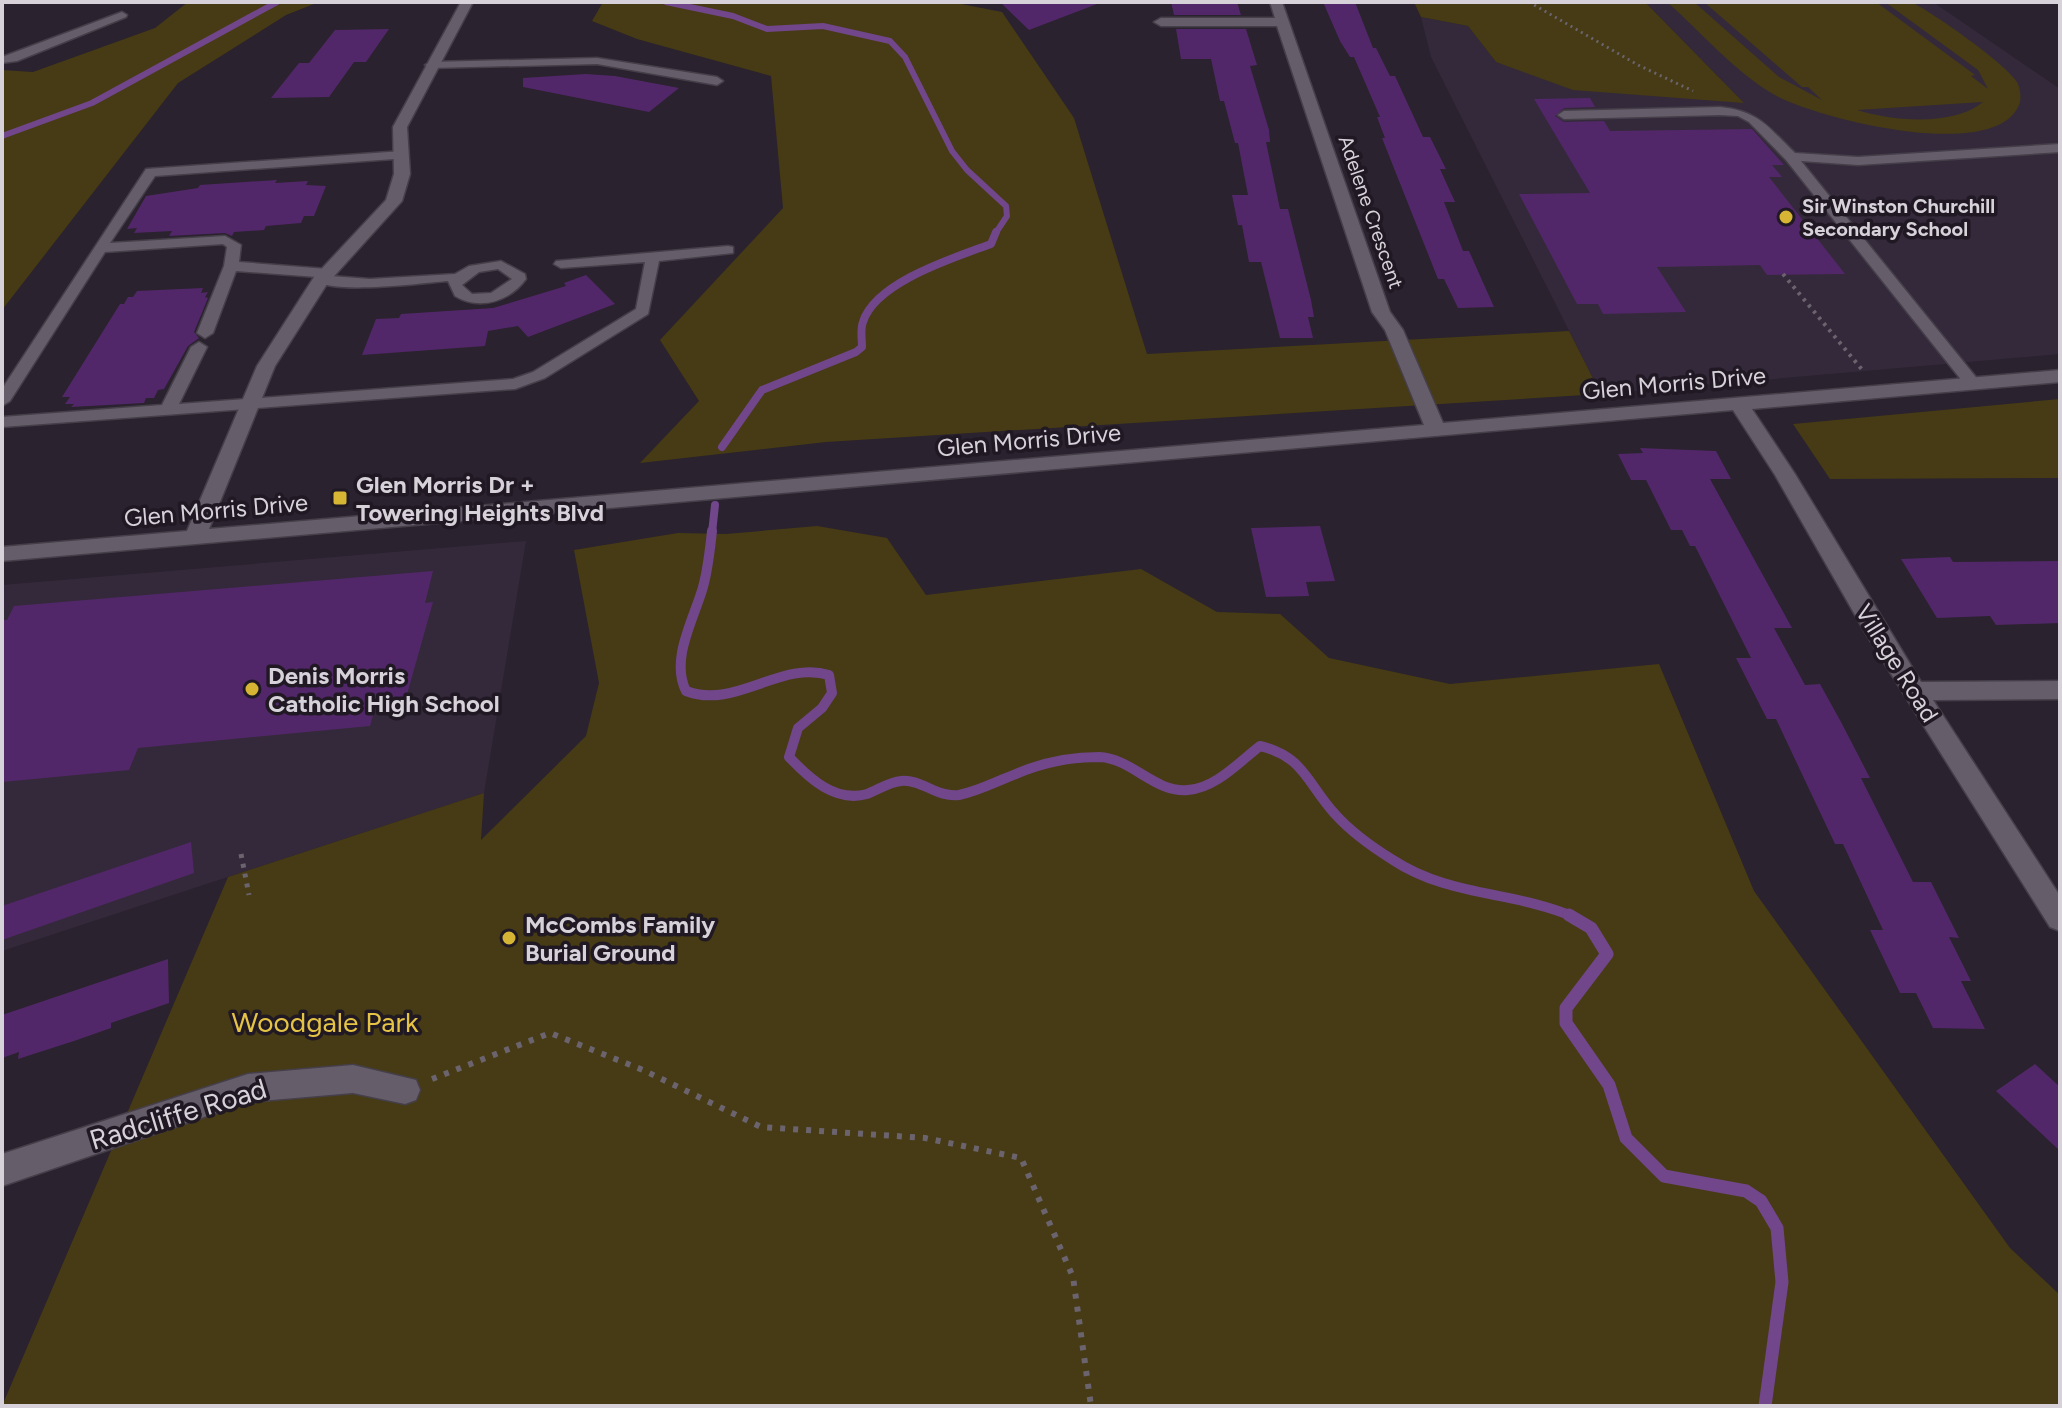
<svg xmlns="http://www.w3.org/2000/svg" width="2062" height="1408" viewBox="0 0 2062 1408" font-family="Figtree,sans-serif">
<rect width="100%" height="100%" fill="#2a222e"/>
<g fill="#34293a">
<polygon points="1645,2 1933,2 2060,89 2060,354 1601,394 1431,57 1421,17 1468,26 1496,62 1743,102"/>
<polygon points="526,541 484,793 2,951 2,585"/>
</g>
<g fill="#463b14" fill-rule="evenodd">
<polygon points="188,2 319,2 286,15 178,83 2,310 2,70 33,72 155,28"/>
<polygon points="603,2 951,2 1002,12 1074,118 1147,354 1569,331 1601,394 826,442 640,463 699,401 660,340 783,208 771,76 637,39 592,21"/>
<polygon points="1414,2 1645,2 1744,103 1573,90 1496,62 1468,26 1421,17"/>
<path d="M1667,2H1694L1779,77L1822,100L1808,87H1802L1704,2H1876L1975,75L1971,76L1988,89L1978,70L1885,2C1894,2 1907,0 1915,4C1936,15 2006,64 2017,82C2020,87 2022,99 2019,105C1995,164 1814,118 1773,94C1734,71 1701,32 1667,2ZM1983,102C1952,127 1892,121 1857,110Z"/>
<polygon points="2060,399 2060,478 1830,479 1793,424"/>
<polygon points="817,526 887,538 926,595 1141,569 1217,612 1280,614 1329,658 1450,684 1659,664 1754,891 2010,1248 2060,1295 2060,1406 2,1406 228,877 484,793 481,840 586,736 599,683 574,550 678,533 726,534"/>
</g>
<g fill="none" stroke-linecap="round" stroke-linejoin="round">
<g stroke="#71468a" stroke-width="6">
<polyline points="666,2 733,16 767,29 823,26 890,41 905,57 952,151 967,170 1006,206 1007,216 995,234"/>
<polyline points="2,136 92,103 277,2"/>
</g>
<g stroke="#71468a" stroke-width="8">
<path d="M722,447L762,390L856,352L862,347C862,339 860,329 863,322C875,282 956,257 991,244L996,232"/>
<polyline points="712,533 715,505"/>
</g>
<path stroke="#71468a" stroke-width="10" d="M712,531C710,550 708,569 703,587C694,619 670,659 686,691C735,710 781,660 829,675L832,693L822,708L798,728L789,757C809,778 835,803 867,794C878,790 889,782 901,781C922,779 937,798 959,795C979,791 997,781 1016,774C1041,763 1071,757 1099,757C1132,758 1154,793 1188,790C1216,788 1239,762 1260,746C1304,756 1308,785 1335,814C1351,832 1372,847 1393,860C1449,897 1514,891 1574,917"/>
<polyline stroke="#71468a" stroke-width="13" points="1569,915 1591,928 1607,954 1566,1008 1566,1023 1609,1085 1626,1138 1664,1176 1746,1191 1761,1201 1777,1228 1782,1282 1765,1406"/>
</g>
<g fill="#522769">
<polygon points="1000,2 1097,2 1097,4 1029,30"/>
<polygon points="1171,2 1237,2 1241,15 1174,15"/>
<polygon points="1323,2 1355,2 1373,48 1376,48 1390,76 1395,76 1423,137 1430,137 1446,169 1440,169 1455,202 1444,202 1463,251 1469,251 1494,307 1458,308 1444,279 1438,279 1382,138 1385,138 1377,117 1380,117 1354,57 1350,57 1340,41"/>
<polygon points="389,29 366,62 354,62 329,97 271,98 299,63 309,63 335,30"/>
<polygon points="1176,29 1246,29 1257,65 1250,66 1269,130 1270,142 1266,142 1280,209 1288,209 1311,300 1314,317 1308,317 1313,338 1280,338 1261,262 1249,262 1242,225 1238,225 1232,195 1248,195 1238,143 1235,143 1224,101 1220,101 1211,59 1181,59"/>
<polygon points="586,74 615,76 679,88 649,112 523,87 523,78"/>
<polygon points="1590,98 1595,107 1564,108 1555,116 1564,122 1604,121 1610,131 1752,129 1784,165 1772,165 1782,177 1769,177 1845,274 1767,275 1760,265 1657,267 1686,312 1603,314 1598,304 1577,304 1519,194 1590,193 1534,99"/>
<polygon points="277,180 275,183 308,181 306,185 326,186 314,216 304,216 301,223 266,226 264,230 234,232 232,236 225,233 169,236 172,231 134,233 137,228 127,229 146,196 198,188 200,185"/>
<polygon points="586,275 615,304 528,337 518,326 488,331 485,346 362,355 376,319 399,318 401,314 493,308 566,286 564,283"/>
<polygon points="203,288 201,293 208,292 205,297 208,298 194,332 199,338 188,346 164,389 158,390 154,398 146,398 144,403 71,407 74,404 65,404 70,397 62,397 120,304 124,304 128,297 133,297 137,291"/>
<polygon points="1640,448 1716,451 1731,479 1710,479 1792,628 1774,628 1805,685 1820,684 1841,722 1870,778 1861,778 1913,882 1931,882 1959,938 1949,937 1971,981 1961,981 1985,1029 1933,1028 1916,993 1900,993 1870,930 1883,930 1843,844 1835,844 1776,719 1767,719 1736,658 1751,658 1695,546 1690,546 1682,530 1671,530 1646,480 1631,480 1618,454 1643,453"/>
<polygon points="1320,526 1335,581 1306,582 1309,596 1266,597 1251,528"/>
<polygon points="1950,557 1953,562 2060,561 2060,623 1996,625 1990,616 1937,618 1901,559"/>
<polygon points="433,571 425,603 433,602 406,698 377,701 370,726 138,748 129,770 2,782 2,620 7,620 14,606"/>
<polygon points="191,842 194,873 2,940 2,906"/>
<polygon points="168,959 169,1003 111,1023 111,1028 74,1041 18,1059 19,1052 2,1058 2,1015"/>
<polygon points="2035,1064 2060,1087 2060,1151 1996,1091"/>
</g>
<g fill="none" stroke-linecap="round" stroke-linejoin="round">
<g stroke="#453f49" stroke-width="3">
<g id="service">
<polygon points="122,12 127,15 126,17 17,61 2,63 2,57"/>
<polygon points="597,58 717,77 723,81 717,85 597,64 431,68 425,65 431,62"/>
<path d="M1720,107C1759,111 1768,127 1795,153L1858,157L2060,144V152L1858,165L1801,161L1979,381V387H1967L1786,160L1749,122L1738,116L1720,115L1564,119L1558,115L1564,111Z"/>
<path d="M403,151L408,152V158L155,176L110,243L225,236L241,245L239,262L327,269L334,273L331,276L370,279L455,274L469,266L501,261L525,274L526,279C510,301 480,311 455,296L448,281C421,283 333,295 314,280L317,277L236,271L213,333L205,338L197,333L224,266L227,247L223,244L105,252L10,401L2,406V389L146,169ZM498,269L512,279L491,293L472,294L462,285L479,272Z"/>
<polygon points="728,246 733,247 733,253 659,261 648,314 545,378 515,389 2,427 2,417 162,405 191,347 199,342 207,347 179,404 513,379 533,372 636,309 645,262 561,268 554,264 556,261"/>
</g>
</g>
<g stroke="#453f49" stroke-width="3">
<g id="minor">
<polygon points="461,2 473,2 407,127 410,174 402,201 327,284 275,366 209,529 1424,425 1385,330 1372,312 1277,26 1161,26 1154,22 1161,18 1275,18 1270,2 1282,2 1390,312 1403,330 1443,423 2060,370 2060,382 1752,409 1795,474 1921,682 2060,681 2060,699 1933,700 2060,896 2060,931 2050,927 1866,634 1775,475 1733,410 2,561 2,547 187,531 257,366 314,277 386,200 394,174 393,127"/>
<polygon points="353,1065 416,1080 420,1090 416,1100 405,1104 353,1093 248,1102 2,1186 2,1154 248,1074"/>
</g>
</g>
<polyline stroke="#6b646e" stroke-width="3" stroke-dasharray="2 4" stroke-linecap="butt" points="1529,2 1638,65 1693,91"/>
<polyline stroke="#6b646e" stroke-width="4" stroke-dasharray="3 5" stroke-linecap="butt" points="1783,274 1864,372"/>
<polyline stroke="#6b646e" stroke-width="5" stroke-dasharray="4 6" stroke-linecap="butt" points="241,854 249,895"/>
<polyline stroke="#6b646e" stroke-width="6" stroke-dasharray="5 8" stroke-linecap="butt" points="432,1079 550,1033 643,1070 761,1127 925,1138 1021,1158 1073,1277 1091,1406"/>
<use href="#service" fill="#665d6b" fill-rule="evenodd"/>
<use href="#minor" fill="#665d6b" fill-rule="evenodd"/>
</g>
<g fill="#d6b534" stroke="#201924" stroke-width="3">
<circle cx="1786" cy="217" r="8"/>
<rect x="332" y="490" width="16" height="16" rx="4"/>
<circle cx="252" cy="689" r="8"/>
<circle cx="509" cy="938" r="8"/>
</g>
<g text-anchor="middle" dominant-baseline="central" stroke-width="7" stroke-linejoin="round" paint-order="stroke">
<g font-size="20" font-weight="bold" fill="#d7d2da" stroke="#201924" text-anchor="start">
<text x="1802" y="206">Sir Winston Churchill<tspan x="1802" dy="23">Secondary School</tspan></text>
</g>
<g font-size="20" fill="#d7d2da" stroke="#201924">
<text transform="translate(1371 212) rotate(71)">Adelene Crescent</text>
</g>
<g font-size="24" fill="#d7d2da" stroke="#201924">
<text transform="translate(1674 383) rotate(-5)">Glen Morris Drive</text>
<text transform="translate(1029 440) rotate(-5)">Glen Morris Drive</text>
<text transform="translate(216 510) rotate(-5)">Glen Morris Drive</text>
<text transform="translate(1897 663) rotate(58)">Village Road</text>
</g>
<g font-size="24" font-weight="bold" fill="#d7d2da" stroke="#201924" text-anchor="start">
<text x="356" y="484">Glen Morris Dr +<tspan x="356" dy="28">Towering Heights Blvd</tspan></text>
<text x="268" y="675">Denis Morris<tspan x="268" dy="28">Catholic High School</tspan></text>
<text x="525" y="924">McCombs Family<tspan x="525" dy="28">Burial Ground</tspan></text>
</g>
<g font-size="28" fill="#e5c344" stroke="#201924">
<text x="325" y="1022">Woodgale Park</text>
</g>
<g font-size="28" fill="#d7d2da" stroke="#201924">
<text transform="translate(178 1114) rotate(-17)">Radcliffe Road</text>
</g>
</g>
<rect width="2062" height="1408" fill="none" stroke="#d7d2da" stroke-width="8"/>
</svg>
